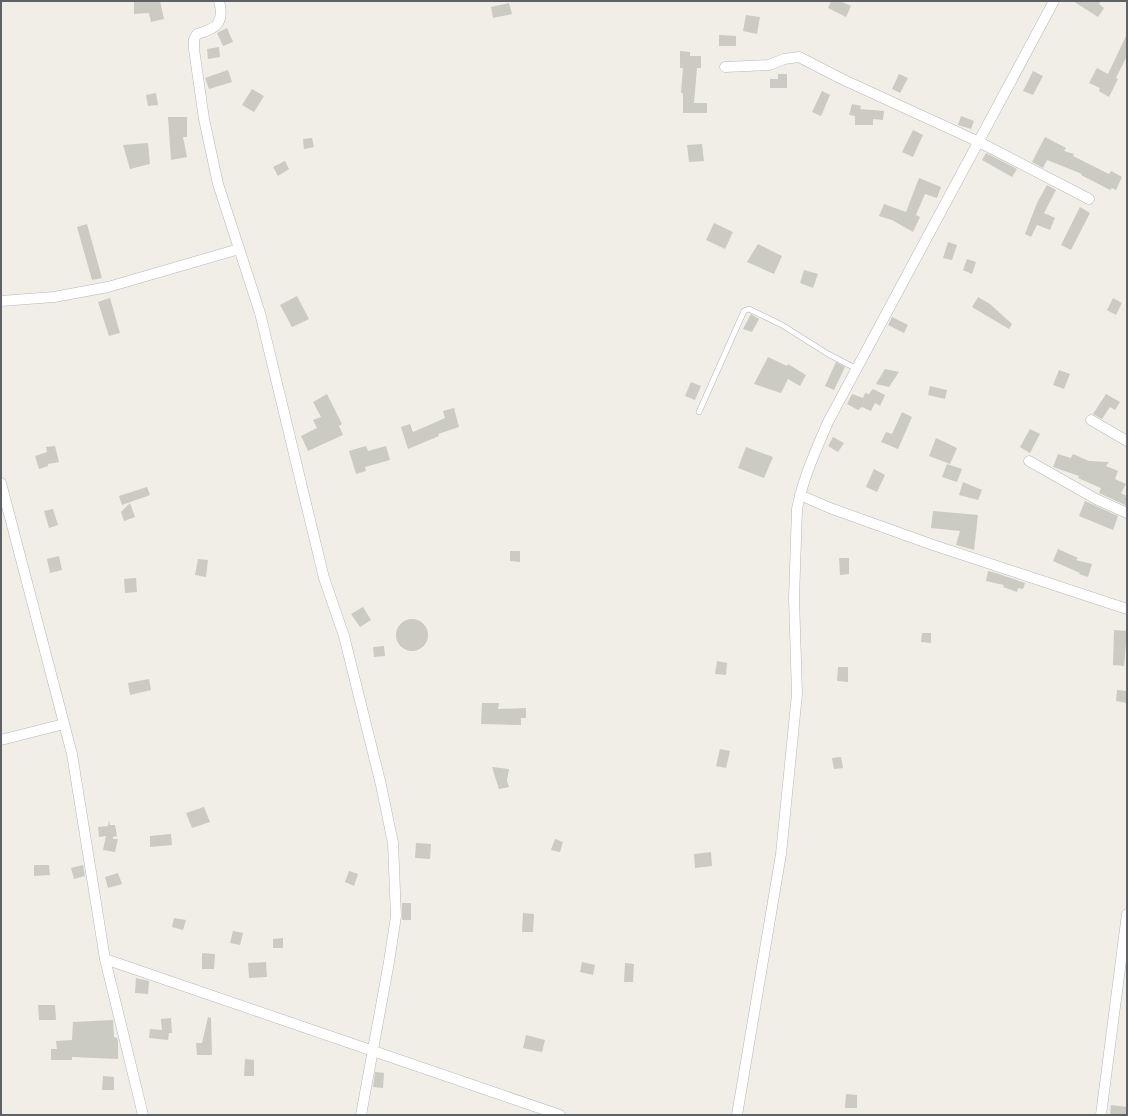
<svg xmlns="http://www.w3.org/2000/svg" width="1128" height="1116" viewBox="0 0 1128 1116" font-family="Poppins,sans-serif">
<rect width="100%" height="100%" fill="#f0eee7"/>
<g fill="#cbcac3">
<polygon points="134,1 160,1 164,19 151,22 149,13 134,14"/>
<polygon points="831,1 840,1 851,6 846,17 828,8"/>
<polygon points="1073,1 1101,1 1099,4 1104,8 1098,17"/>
<polygon points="509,3 512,14 493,18 491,7"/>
<polygon points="746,15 760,17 757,34 743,31"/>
<polygon points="227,28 233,42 223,46 217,33"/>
<polygon points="1127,34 1127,56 1116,78 1118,79 1109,97 1099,91 1100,88 1089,83 1097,68 1108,74"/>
<polygon points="719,35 736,36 736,46 719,46"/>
<polygon points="219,47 220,57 208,59 207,49"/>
<polygon points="680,51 690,52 690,56 701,56 701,68 697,68 694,103 707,103 707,113 683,113 683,93 681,93 683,68 680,68"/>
<polygon points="228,70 232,82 209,89 205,78"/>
<polygon points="1033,71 1043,76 1033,95 1023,91"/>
<polygon points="778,74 787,74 787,88 770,88 770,79 778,79"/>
<polygon points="899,74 908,78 900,93 892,89"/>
<polygon points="252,89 264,96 254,112 242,105"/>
<polygon points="822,91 830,95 821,116 812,112"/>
<polygon points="156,93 158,105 148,106 146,95"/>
<polygon points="852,104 861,106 860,109 884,111 883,120 873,119 873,125 855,125 855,116 849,115"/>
<polygon points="961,116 974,121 971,129 958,125"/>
<polygon points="168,117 187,117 187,137 183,137 187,157 171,160"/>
<polygon points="913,130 923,135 913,157 902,152"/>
<polygon points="1045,137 1066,148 1064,151 1074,154 1073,156 1109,174 1111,171 1122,177 1116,190 1112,188 1110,190 1081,175 1082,174 1047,160 1043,168 1032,162"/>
<polygon points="312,138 314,147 304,149 303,139"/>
<polygon points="148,143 150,164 130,169 123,145"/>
<polygon points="702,144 704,161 689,162 687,145"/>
<polygon points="986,153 1017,169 1012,177 982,160"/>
<polygon points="285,161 289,169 278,176 273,167"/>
<polygon points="919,178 941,187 937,198 925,194 916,215 920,217 913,232 892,220 879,216 884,204 906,212"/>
<polygon points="1047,185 1056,190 1044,213 1055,218 1050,230 1037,225 1031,237 1025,234 1037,203"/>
<polygon points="1080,207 1090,213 1071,250 1061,245"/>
<polygon points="714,223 733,232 725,249 706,240"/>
<polygon points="87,224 102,278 92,280 77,227"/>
<polygon points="948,242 957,245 952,260 943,258"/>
<polygon points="758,244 782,256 774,274 747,262"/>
<polygon points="967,259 976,262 972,274 963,270"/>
<polygon points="804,270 818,274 813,288 800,283"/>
<polygon points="297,296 309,319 292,327 280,305"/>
<polygon points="978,297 990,304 1012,324 1009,329 972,307"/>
<polygon points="110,298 120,333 109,336 98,302"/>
<polygon points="1113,298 1122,303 1116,315 1107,310"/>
<polygon points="751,314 759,319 752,332 743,329"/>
<polygon points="892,317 908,325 904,333 888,325"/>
<polygon points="768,357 787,366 788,364 806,375 800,386 788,379 781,393 754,384"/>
<polygon points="836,362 845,367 834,390 825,386"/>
<polygon points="885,369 899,372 889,387 876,384"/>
<polygon points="1059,370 1070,374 1064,389 1053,385"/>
<polygon points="691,382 701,386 695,400 685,396"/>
<polygon points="930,386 947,390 945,399 928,395"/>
<polygon points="873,389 885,395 880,406 875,403 871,411 862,407 858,410 847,404 852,394 863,398 865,393 869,394"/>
<polygon points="327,394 342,424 339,426 343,435 308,451 301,436 317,428 313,420 321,417 313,402"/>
<polygon points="1106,394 1120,402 1115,410 1110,407 1102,419 1093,414"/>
<polygon points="454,408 459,427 438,434 439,436 408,449 401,427 410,424 413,432 445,418 443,411"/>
<polygon points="902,412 912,417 898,449 881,442 886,432 892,434"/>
<polygon points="1030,429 1040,434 1030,453 1020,447"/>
<polygon points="833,437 844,443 838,452 828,446"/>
<polygon points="936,438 957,448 950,464 929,456"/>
<polygon points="55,446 59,462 48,464 48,466 39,469 35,456 47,452 46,447"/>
<polygon points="366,446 368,451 386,446 390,460 365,467 366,471 356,474 349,451"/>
<polygon points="746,447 773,457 764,478 738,468"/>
<polygon points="1058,454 1071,458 1073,454 1089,461 1109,462 1106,466 1118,471 1115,479 1126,484 1121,493 1127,496 1127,506 1099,493 1101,488 1078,478 1079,476 1053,467"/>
<polygon points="947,464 962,469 957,482 942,477"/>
<polygon points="874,469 885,475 877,492 866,487"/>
<polygon points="963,482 982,490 978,500 959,495"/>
<polygon points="147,487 150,495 122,505 119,496"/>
<polygon points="1085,501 1118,516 1113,530 1079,516"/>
<polygon points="130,503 135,517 124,521 121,512"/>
<polygon points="53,509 58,525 49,528 44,511"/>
<polygon points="933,511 978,515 974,550 956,545 960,531 931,528"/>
<polygon points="1058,549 1078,558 1076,560 1092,564 1088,577 1079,574 1080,573 1053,561"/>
<polygon points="510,551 520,551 520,562 510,561"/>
<polygon points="59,556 62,570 50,573 47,559"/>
<polygon points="839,558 849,558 849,574 840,575"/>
<polygon points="198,559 208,560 206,577 195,575"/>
<polygon points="988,571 996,573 1025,583 1023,589 1018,588 1017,592 1003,587 1004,585 986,581"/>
<polygon points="136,578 137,592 125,593 124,579"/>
<polygon points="363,607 371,620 360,627 351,614"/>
<circle cx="412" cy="635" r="16"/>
<polygon points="1114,630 1127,631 1124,666 1113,665"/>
<polygon points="922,633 931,633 931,643 921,642"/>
<polygon points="384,646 385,656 374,657 373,647"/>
<polygon points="717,661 727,663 726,675 715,674"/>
<polygon points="838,667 848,667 848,682 837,681"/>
<polygon points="149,679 151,690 130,695 128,683"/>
<polygon points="1117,690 1127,691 1127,703 1116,701"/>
<polygon points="482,703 499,703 498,709 526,708 526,718 521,718 521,725 481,724"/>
<polygon points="720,749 730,751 726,768 716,766"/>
<polygon points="841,757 843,768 834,769 832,758"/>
<polygon points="492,767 509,769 507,781 509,787 499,789"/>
<polygon points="204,807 210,822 192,828 186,813"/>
<polygon points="109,820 110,825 115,825 117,836 113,837 113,839 118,839 115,852 103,850 106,836 99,837 98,827 108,826"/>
<polygon points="171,834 172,845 150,847 150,836"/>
<polygon points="555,839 563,842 560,852 551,850"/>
<polygon points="416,843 431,844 430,859 415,858"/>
<polygon points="711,852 712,866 695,868 694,854"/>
<polygon points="34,865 49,865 50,875 34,876"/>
<polygon points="83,865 85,876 74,879 71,868"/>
<polygon points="349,871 358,874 354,886 345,882"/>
<polygon points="118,873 122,884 108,888 105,877"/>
<rect x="402" y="903" width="9" height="17"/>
<polygon points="523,913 534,914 533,932 522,932"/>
<polygon points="174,918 186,920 183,930 172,927"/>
<polygon points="233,931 243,933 240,945 230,943"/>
<polygon points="283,938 283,948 273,948 273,939"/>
<polygon points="202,953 215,954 214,969 202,969"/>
<polygon points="266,962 267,977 249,978 248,963"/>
<polygon points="582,962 595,965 593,975 580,972"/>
<polygon points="625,963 634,964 633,982 624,982"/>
<polygon points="136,978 149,981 148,994 135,993"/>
<polygon points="38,1005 55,1005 56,1020 39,1020"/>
<polygon points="208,1017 211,1018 212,1055 197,1055 196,1043 202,1043"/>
<polygon points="171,1018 172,1033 169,1033 168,1040 149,1038 150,1029 162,1030 161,1019"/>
<polygon points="113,1020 114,1037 117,1038 118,1041 118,1059 72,1057 72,1060 51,1060 51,1049 57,1049 56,1041 72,1040 73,1022"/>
<polygon points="526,1035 545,1040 542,1052 523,1048"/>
<polygon points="245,1059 254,1060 254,1076 244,1076"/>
<polygon points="375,1072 384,1073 383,1088 373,1087"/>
<polygon points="103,1076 114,1077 114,1090 102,1090"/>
<polygon points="846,1094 857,1095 857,1108 845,1108"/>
<polygon points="1111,1105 1127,1107 1127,1115 1110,1115"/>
</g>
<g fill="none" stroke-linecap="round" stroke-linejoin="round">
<g stroke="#b4b7bb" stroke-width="6">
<polyline id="service" points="699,412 744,311 749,309 782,325 828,354 857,369"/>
</g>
<g stroke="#b4b7bb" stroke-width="11">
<g id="minor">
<path d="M219,1C225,23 216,29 197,34L194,39V49L204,119L218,184L260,313L324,578L344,636L381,785L393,843L396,916L389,962L361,1115"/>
<polyline points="725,67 769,65 784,59 799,57 844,80 979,142 1089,199"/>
<polyline points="1,301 54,297 108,287 239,249"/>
<polyline points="1091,420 1127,441"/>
<polyline points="1029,461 1096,499 1127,513"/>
<polyline points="1,483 72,754 105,959 143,1115"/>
<polyline points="800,495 830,508 933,545 1127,609"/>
<polyline points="1,740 64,724"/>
<polyline points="105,959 560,1115"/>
<path d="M737,1115L781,854L797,694L794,598L797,509C803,478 816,450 828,422L1054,1"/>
<polyline points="1101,1115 1127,914"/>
</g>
</g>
<use href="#service" stroke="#fff" stroke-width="5"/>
<use href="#minor" stroke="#fff" stroke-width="10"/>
</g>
<rect width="1128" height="1116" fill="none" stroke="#5e6267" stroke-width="4"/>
</svg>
